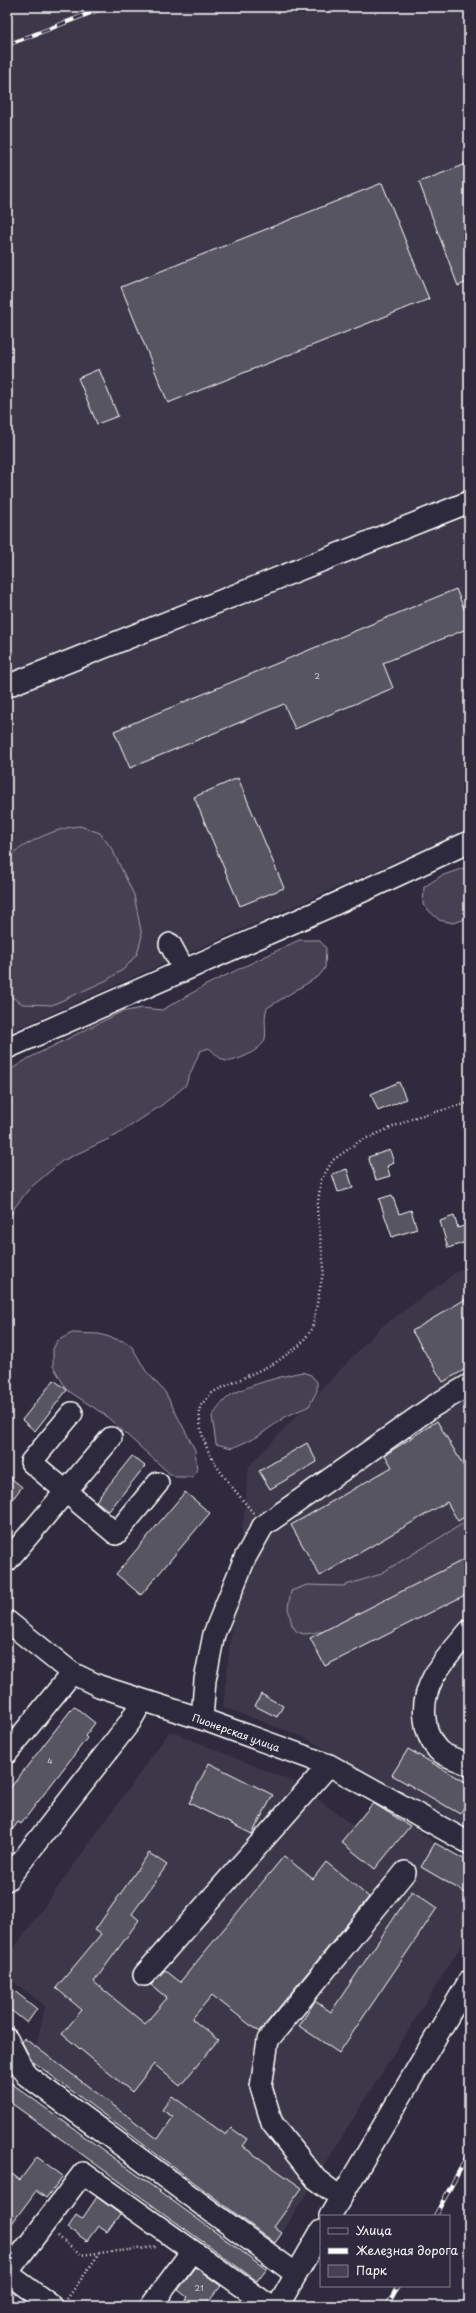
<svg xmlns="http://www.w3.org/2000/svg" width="476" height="2313" viewBox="0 0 476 2313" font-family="'Playpen Sans',sans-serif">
<rect width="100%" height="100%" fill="#2f2a3d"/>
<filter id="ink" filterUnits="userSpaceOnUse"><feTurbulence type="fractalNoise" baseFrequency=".025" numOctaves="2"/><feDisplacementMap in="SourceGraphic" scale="8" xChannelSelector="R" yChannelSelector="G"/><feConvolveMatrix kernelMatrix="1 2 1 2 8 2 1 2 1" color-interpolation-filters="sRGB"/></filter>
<g filter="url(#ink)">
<g fill="#3c3749">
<polygon points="7,7 469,7 469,829 7,1033"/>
<polygon points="469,1263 469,1828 303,1737 223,1707 249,1466 380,1328"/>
<polygon points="170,1731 294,1782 353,1825 378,1797 435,1843 469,1862 469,1933 282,2233 36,2047 45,2006 7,1977 7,1958"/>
</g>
<g fill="#464152" stroke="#a2a0a8">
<path d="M80,826L100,833L112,849L134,895L142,936L137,954L124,969L107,980L52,1005L23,1004L7,994V857C28,842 54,828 80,826Z"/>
<polygon points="469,866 469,912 463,920 453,923 439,920 423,905 424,887 441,876"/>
<path d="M299,940H319L326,948L325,968L319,976L267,1008C263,1019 267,1028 265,1039C263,1049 235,1063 226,1061C220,1060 214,1052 209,1048L200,1051L185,1086L162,1105L117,1135L62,1161L29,1189L15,1207L7,1222V1072L29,1058L121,1012L142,1008L162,1010L206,985Z"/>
<polygon points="72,1333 99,1334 126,1342 132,1347 146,1371 165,1392 195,1450 197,1469 193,1477 176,1477 169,1473 105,1415 67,1390 53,1366 53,1349 57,1341"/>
<path d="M302,1372L311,1375L317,1382V1391L309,1406L285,1417L257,1437L232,1448L216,1444L212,1416C218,1409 223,1400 231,1395C248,1385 282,1376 302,1372Z"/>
<polygon points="469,1520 469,1557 332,1630 305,1634 297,1632 292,1625 288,1608 291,1591 307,1585 343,1586 378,1575"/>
</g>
<g fill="#595564" stroke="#fff">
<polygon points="469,163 469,281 458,286 419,182"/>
<polygon points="382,183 429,299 168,403 121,287"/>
<polygon points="99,369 118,416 97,424 78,378"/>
<polygon points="456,589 469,621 469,628 383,663 393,688 295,729 284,704 130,768 114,731"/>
<polygon points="238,778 284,888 240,906 194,797"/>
<polygon points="399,1082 406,1099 378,1111 371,1094"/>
<polygon points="390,1150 394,1163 387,1166 390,1176 376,1180 368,1157"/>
<polygon points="347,1169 353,1188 338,1192 332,1174"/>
<polygon points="392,1195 399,1214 411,1210 417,1229 392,1237 379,1199"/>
<polygon points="454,1216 458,1228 469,1224 469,1241 448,1248 440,1221"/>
<polygon points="469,1297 469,1367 443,1382 412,1331"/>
<polygon points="54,1380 67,1390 35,1431 22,1420"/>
<polygon points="437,1421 469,1475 469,1514 458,1521 447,1502 320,1576 291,1525 392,1467 385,1455"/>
<polygon points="307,1443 317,1462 270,1489 259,1471"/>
<polygon points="132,1456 145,1466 109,1511 96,1501"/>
<polygon points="7,1475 22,1487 7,1506"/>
<polygon points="185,1492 210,1513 141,1595 116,1574"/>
<polygon points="469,1557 469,1593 325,1666 310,1638"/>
<polygon points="261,1694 283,1706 277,1717 255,1706"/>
<polygon points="74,1706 95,1723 85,1736 87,1738 21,1824 18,1822 7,1837 7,1792"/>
<polygon points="408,1749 469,1784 469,1799 460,1814 392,1775"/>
<polygon points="209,1763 273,1795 252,1834 189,1803"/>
<polygon points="373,1803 410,1826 375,1869 341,1842"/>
<polygon points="435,1843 469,1862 469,1895 421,1867"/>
<polygon points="149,1853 167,1865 132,1914 139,1920 94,1982 145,2024 167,1998 151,1985 165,1970 180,1982 284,1856 313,1879 326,1862 369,1897 259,2032 212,1995 192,2019 218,2040 180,2086 154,2064 132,2092 62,2034 82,2010 56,1988 101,1934 95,1930"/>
<polygon points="412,1891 437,1908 339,2053 299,2026 315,2001 331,2012"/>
<polygon points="7,1985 37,2009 27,2023 7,2007"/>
<polygon points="24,2038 158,2139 173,2117 162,2110 172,2096 226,2135 231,2128 247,2139 242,2146 302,2188 274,2227 282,2233 275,2243 32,2061 22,2042"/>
<polygon points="7,2080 266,2269 257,2281 7,2100"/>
<polygon points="37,2157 63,2176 46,2198 36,2191 7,2230 7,2182 12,2174 20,2180"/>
<polygon points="97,2197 120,2214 107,2232 98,2226 87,2241 68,2228 76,2215 82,2219"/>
<polygon points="195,2267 221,2286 205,2306 181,2306 187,2297 178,2290"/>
</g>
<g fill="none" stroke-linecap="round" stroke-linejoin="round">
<g stroke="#fff" stroke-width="24">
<g id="minor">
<polyline points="7,686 469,502"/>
<polyline points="170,944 184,970"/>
<polyline points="7,1048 333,905 469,842"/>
<polyline points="72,1413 31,1462 116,1534 158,1483"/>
<polyline points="7,1561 111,1438"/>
<path id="s1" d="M7,1621L72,1673L99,1686L202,1719L329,1765L469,1843"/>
<path d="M469,1631C447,1658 420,1682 425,1719C426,1731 430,1741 438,1750C445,1757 460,1760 469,1765"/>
<polyline points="202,1719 205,1680 214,1634 245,1558 263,1526 432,1407 469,1385"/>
<polyline points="7,1753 72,1673"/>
<polyline points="7,1880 130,1722 142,1701"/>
<polyline points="144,1975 329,1765"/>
<polyline points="7,2039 26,2075 296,2274"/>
<polyline points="341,2198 316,2179 272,2123 261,2087 268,2040 405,1872"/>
<polyline points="330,2216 469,1981"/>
<polyline points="7,2273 83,2173 270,2306"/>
<polyline points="7,2273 52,2306"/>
<polyline points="151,2306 192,2251"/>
<polyline points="278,2306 321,2231"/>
</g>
</g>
<g stroke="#fff" stroke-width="2.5" stroke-dasharray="1 3" stroke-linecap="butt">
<path d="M253,1513C227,1479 196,1451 200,1406L213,1392L275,1363L300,1345L312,1329L324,1268L317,1209L321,1180L333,1160L360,1141L416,1117L469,1103"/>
<polyline points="58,2236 80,2255 156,2247"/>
<polyline points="67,2299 99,2254"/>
</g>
<use href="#minor" stroke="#2f2a3d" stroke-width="21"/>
<g stroke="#fff" stroke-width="4.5">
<g id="rail">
<polyline points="7,45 106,7"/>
<polyline points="435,2216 469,2153"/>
<polyline points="387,2306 398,2286"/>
</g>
</g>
<use href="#rail" stroke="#2f2a3d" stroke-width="3" stroke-dasharray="9" stroke-linecap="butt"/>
</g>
</g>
<g text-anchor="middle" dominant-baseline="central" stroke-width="3" stroke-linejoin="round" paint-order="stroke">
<g font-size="8" fill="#d6d4d8">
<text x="317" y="676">2</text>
<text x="50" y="1761">4</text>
<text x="199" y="2288">21</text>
</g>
<g font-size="10" fill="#fff" stroke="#2f2a3d">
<text stroke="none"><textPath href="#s1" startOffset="258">Пионерская улица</textPath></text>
</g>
</g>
<rect width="476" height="2313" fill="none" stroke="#2f2a3d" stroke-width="24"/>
<rect x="12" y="12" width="452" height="2289" fill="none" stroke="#fff" stroke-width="1.5" filter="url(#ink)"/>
<rect x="320" y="2215" width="130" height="72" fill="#2f2a3d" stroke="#827f8b"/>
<rect x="328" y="2228" width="20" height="6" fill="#2f2a3d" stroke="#827f8b"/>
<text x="356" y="2235" font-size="12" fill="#ffffff">Улица</text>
<rect x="328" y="2248" width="20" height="6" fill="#ffffff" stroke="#827f8b"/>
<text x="356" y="2255" font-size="12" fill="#ffffff">Железная дорога</text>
<rect x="328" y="2265" width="20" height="12" fill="#464152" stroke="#827f8b"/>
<text x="356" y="2275" font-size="12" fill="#ffffff">Парк</text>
</svg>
